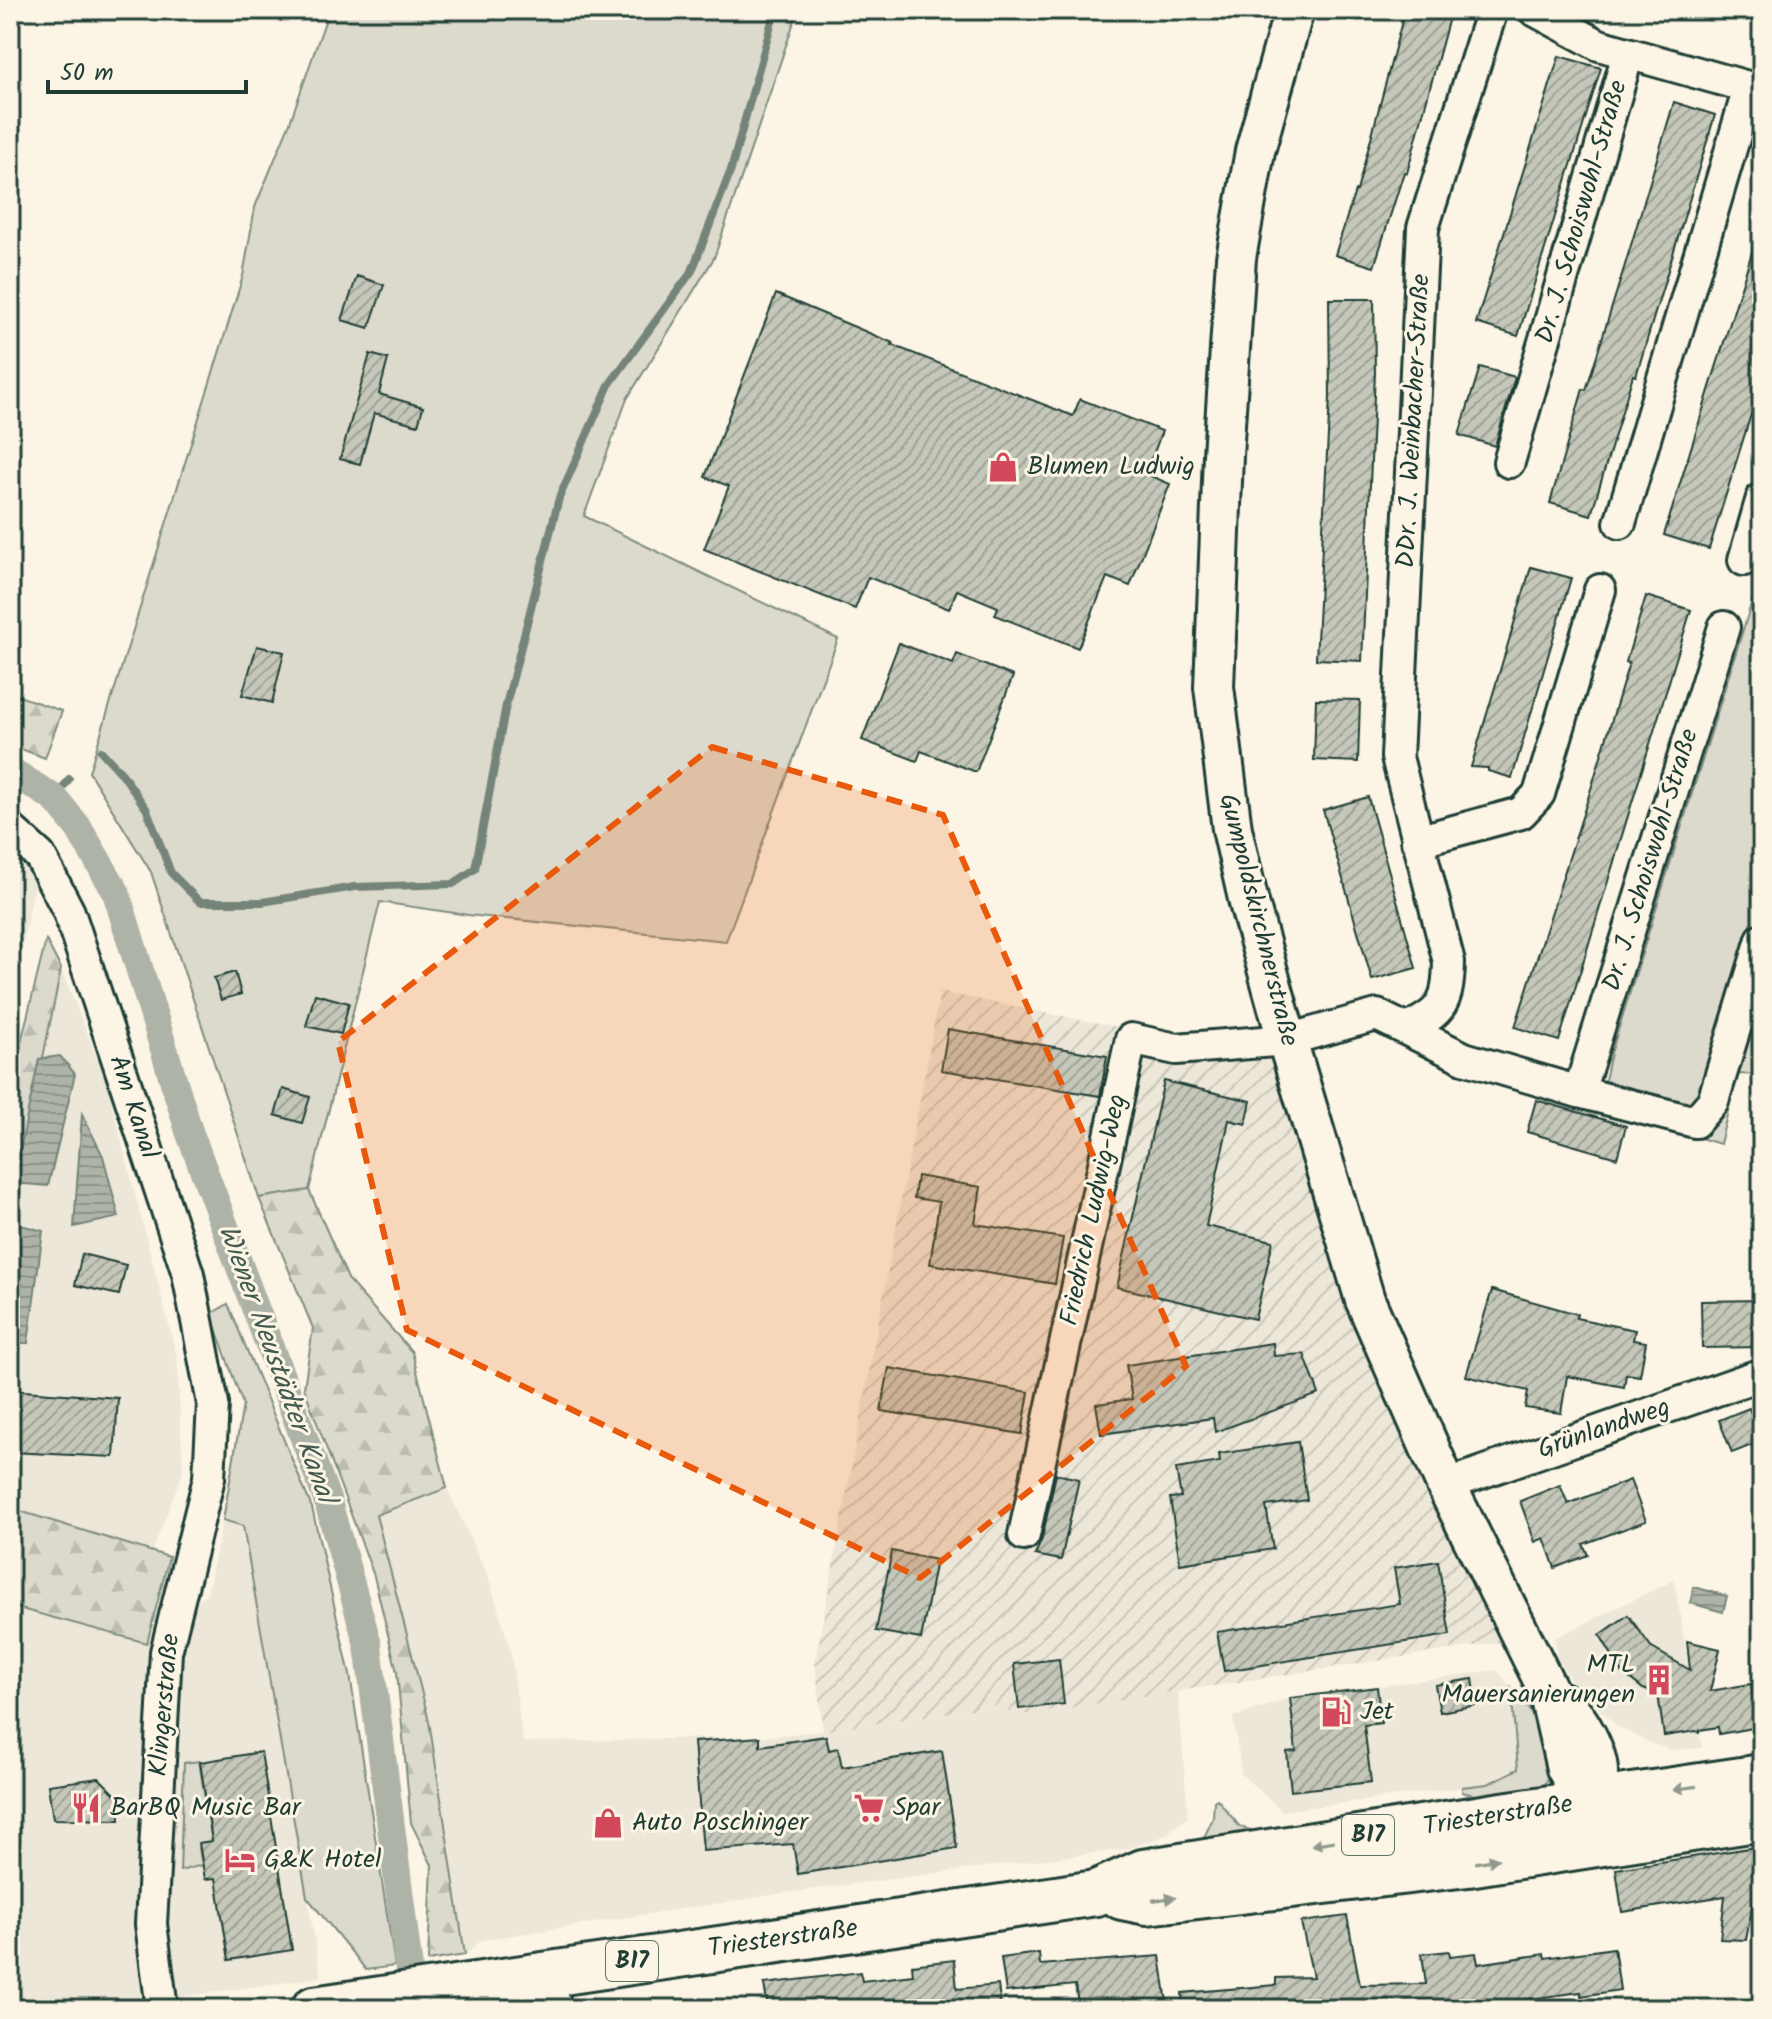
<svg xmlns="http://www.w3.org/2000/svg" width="1772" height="2019" viewBox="0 0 1772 2019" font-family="Kalam,sans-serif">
<defs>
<pattern id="industrial-furrows" width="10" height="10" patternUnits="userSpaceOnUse" patternTransform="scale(2)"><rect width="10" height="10" fill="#ece7d8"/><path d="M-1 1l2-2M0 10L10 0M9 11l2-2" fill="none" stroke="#cac7ba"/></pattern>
<pattern id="forest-firs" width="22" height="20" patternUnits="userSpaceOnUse" patternTransform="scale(2)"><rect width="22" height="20" fill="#dcdacc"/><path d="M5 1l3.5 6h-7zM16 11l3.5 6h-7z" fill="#bcbcb0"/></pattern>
<pattern id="water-rules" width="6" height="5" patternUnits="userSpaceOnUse" patternTransform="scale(2)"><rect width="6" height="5" fill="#aeb3a7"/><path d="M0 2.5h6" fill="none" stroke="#8d9389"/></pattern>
<pattern id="building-hatch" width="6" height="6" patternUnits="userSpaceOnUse" patternTransform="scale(2)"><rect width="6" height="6" fill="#c5c7b9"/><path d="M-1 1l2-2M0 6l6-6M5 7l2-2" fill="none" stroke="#9fa397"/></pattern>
</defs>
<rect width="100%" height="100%" fill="#fcf5e5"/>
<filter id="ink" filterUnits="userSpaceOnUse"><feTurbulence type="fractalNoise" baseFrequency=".0125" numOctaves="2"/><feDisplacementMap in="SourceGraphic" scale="16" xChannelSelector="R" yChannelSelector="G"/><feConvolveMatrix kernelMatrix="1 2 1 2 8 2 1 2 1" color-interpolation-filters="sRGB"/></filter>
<g filter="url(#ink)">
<g fill="#ece7d8">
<polygon points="10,841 40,856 10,1008"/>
<polygon points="61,969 105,1077 177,1357 183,1472 150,1557 10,1510 10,1220"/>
<polygon points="447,1488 489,1579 510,1648 523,1742 760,1737 823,1731 1001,1705 1178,1691 1188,1817 1164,1836 1126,1849 791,1892 482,1940 465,1955 429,1721 376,1514"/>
<polygon points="223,1520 243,1526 321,1977 98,2009 10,2009 10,1606 147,1643 207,1593"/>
<polygon points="1674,1580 1702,1748 1671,1750 1648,1742 1618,1727 1572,1682 1557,1658 1555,1638"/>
<polygon points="1497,1670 1511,1688 1518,1769 1488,1784 1282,1811 1242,1775 1233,1717 1290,1698"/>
</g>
<polygon fill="url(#industrial-furrows)" points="940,992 1159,1035 1256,1025 1288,1064 1508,1641 1013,1716 1001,1705 823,1731 815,1662"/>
<g fill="#dcdacc" stroke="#7e8c80" stroke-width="2">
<polygon points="329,10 798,10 714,258 627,399 584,516 838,639 726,941 468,915 380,902 309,1190 259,1198 151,872 89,772 243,276 255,207 289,125"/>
<polygon points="1762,569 1762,1075 1737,1074 1720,1144 1599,1107 1611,1053"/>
<polygon points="228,1304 312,1508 350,1675 395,1966 366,1970 307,1897 243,1526 223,1520 243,1405 211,1314"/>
<path d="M1511,1688L1548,1732L1552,1775C1546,1782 1541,1789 1533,1793C1518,1802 1479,1797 1462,1792V1787L1488,1784L1518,1769Z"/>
<polygon points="199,1761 212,1841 198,1843 202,1865 180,1871 184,1763"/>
<polygon points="1217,1799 1240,1827 1258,1832 1203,1840 1213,1818 1214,1801"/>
</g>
<g fill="url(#forest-firs)" stroke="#7e8c80" stroke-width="2">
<polygon points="10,693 62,711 45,758 10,745"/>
<polygon points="46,940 61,969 10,1220 10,1087"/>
<polygon points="309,1190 349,1281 412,1352 447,1488 376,1515 429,1721 465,1955 428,1961 432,1865 411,1823 397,1672 374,1576 304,1388 313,1328 259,1198"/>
<polygon points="10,1508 169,1557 147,1643 10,1606"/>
</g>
<g fill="url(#water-rules)" stroke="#758479" stroke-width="2">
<polygon points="60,1056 75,1074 48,1186 13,1183 39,1059"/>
<polygon points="82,1114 103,1156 119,1217 74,1227"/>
<polygon points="10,1222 43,1231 28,1343 10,1343"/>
<polygon points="1694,1587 1727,1596 1723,1612 1690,1603"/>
</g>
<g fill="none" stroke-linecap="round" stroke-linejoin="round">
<g stroke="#758479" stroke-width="8">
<polyline points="101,751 123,775 147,810 171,873 200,902 262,902 355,887 453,884 475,869 506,705 559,498 609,385 692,271 731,170 775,10"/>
<polyline points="55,799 69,779"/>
</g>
<polyline stroke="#aeb3a7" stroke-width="28" points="10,770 55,799 78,827 116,892 189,1131 328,1502 368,1645 414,2009"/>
</g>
<g fill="url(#building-hatch)" stroke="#1f3d34" stroke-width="2">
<polygon points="1405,10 1451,10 1407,173 1404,172 1374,267 1335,255 1355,191 1357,191"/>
<polygon points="1559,56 1601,68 1518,336 1476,323"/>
<polygon points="1674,102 1715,115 1636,376 1633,375 1591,515 1550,503 1583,389 1586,390 1625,265"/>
<polygon points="1757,236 1762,237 1762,379 1709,549 1664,535"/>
<polygon points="357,276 384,285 369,328 342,320"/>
<polygon points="776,294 893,343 892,345 1073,416 1080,399 1162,431 1146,474 1170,484 1130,586 1107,577 1078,648 995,615 998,607 957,590 949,609 868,577 855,609 704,549 729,486 705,477"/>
<polygon points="1329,299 1374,299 1375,373 1362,661 1316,659 1330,397"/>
<polygon points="370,354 388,359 379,394 423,407 418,425 374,413 360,464 340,459"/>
<polygon points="1480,367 1515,377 1495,446 1459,435"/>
<polygon points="1531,567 1571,578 1512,778 1488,771 1488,768 1471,767"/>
<polygon points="1646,596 1691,610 1559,1041 1515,1027 1591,789 1629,663 1626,662"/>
<polygon points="899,643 953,664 957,654 1013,676 976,772 921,751 917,761 862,740"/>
<polygon points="257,646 284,652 272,703 242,695"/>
<polygon points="1316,699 1360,700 1358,762 1314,760"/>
<polygon points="1368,797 1416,968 1372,980 1323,810"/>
<polygon points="235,972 241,994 221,1000 214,978"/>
<polygon points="315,994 349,1003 341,1034 306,1026"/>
<polygon points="948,1029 1107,1056 1100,1096 941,1070"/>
<polygon points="1164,1081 1251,1101 1246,1124 1229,1120 1206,1226 1273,1241 1255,1319 1117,1287"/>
<polygon points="283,1089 310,1097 302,1123 275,1115"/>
<polygon points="1536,1100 1626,1126 1617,1158 1527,1132"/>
<polygon points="917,1176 981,1187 975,1224 1063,1238 1055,1284 930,1264 939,1202 914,1198"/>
<polygon points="82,1254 126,1265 119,1295 75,1285"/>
<polygon points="1492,1290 1577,1314 1576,1318 1635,1330 1633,1340 1646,1342 1640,1376 1626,1374 1624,1387 1567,1376 1561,1413 1525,1408 1528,1391 1466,1376"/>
<polygon points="1762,1300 1762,1347 1702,1348 1701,1301"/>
<polygon points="1273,1343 1274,1356 1304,1354 1319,1394 1215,1432 1213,1418 1101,1434 1096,1404 1132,1399 1126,1365"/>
<polygon points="889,1368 1029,1392 1022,1434 881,1411"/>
<polygon points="10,1390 118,1398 114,1457 10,1452"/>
<polygon points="1749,1408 1762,1441 1732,1453 1719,1420"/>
<polygon points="1298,1442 1307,1500 1266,1506 1273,1549 1180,1564 1170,1498 1181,1497 1176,1469 1220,1462 1219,1454"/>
<polygon points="1056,1474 1079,1479 1061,1560 1035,1555 1042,1539"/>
<polygon points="1630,1480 1646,1521 1583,1544 1588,1555 1555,1568 1544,1538 1535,1542 1520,1501 1560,1485 1568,1504"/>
<polygon points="892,1551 936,1560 921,1639 876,1631"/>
<polygon points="1438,1561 1450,1635 1224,1671 1217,1632 1400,1604 1394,1568"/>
<polygon points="1628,1615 1652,1648 1690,1670 1687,1641 1720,1649 1710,1691 1751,1684 1758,1727 1719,1734 1718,1727 1700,1730 1699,1733 1696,1731 1664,1736 1658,1694 1643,1689 1622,1672 1600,1635"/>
<polygon points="1059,1659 1064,1704 1019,1709 1014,1664"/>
<polygon points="1473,1679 1477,1705 1440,1712 1435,1685"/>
<polygon points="1377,1687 1381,1723 1364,1725 1371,1782 1291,1791 1287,1752 1296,1751 1290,1698"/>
<polygon points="826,1736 829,1750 838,1748 842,1767 942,1751 957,1848 798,1874 793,1844 703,1851 694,1742 760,1737 760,1746"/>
<polygon points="261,1752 292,1950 229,1960 216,1878 205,1879 199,1843 212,1841 200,1762"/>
<polygon points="99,1778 119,1798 120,1820 53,1819 48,1785"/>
<polygon points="1762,1846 1762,1891 1755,1892 1746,1940 1720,1939 1725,1896 1622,1912 1616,1869"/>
<polygon points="1347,1916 1360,1985 1426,1984 1422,1954 1449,1951 1450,1956 1476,1953 1478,1964 1544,1954 1545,1958 1614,1948 1620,1990 1581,1996 1581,1992 1493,2004 1494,2007 1474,2009 1458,2009 1457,2000 1401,2007 1401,2009 1183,2009 1182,1993 1276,1985 1276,1978 1313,1977 1301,1922"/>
<polygon points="1039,1953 1040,1965 1160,1956 1168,2009 1079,2009 1075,1985 1006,1992 1001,1958"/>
<polygon points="954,1960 957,1989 998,1985 1001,2009 865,2009 864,2005 828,2009 768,2009 764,1984 860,1972 862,1981 913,1975 912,1965"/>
</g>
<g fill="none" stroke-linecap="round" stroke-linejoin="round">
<g stroke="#1f3d34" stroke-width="36">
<g id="minor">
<polyline points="1534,10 1599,45 1762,91"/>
<polyline points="1509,462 1628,54"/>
<polyline points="1620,523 1749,88"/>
<polyline points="1744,560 1762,498"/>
<polyline points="10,829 40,856 69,912 188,1274 213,1404 209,1478 166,1652 151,1924 162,2009"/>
<polyline points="1417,841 1521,813 1539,794 1600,590"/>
<path d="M1407,1029C1443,1012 1448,1002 1449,962L1397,757L1423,228L1492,10"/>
<polyline points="1579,1092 1724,627"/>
<polyline points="1446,1485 1762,1374"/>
<polyline points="1024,1535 1131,1039 1176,1049 1287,1040 1377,1015 1464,1058 1579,1092 1695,1122 1713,1101 1762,939"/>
<polyline points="548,1974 556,2009"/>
</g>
</g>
<g stroke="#1f3d34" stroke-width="44">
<g id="tertiary">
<polyline points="1294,10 1255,151 1236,258 1223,455 1214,687 1232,829 1249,903 1287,1040 1365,1300 1446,1485 1548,1690 1566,1768 1575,1783 1594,1801"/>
<path d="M1562,1702C1578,1716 1599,1753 1598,1774C1598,1790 1594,1802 1596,1818"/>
</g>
</g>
<g stroke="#1f3d34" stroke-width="50">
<g id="primary">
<polyline points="1122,1897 1147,1902 1468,1864 1762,1818"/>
<polyline points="314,2009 1096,1893 1143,1872 1496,1816 1762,1777"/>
</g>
</g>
<use href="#minor" stroke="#fcf5e5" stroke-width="30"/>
<use href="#tertiary" stroke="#fcf5e5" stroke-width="38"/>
<use href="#primary" stroke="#fcf5e5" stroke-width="44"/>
</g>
<defs><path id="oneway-solid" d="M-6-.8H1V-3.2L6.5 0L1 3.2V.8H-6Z" transform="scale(2)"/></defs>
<g fill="#8e998c">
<use href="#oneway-solid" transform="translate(1685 1788) rotate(172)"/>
<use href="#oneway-solid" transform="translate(1323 1843) rotate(170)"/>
<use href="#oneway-solid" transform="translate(1487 1861) rotate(-9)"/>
<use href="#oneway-solid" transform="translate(1164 1899) rotate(-7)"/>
</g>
</g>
<path fill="#e8590c" fill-opacity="0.2" stroke="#e8590c" stroke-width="6" stroke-dasharray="16 10" stroke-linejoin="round" d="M712,747L943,815L1186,1366L920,1578L407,1330L338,1042Z"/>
<defs>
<g id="shop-bare" transform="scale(2.4)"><path d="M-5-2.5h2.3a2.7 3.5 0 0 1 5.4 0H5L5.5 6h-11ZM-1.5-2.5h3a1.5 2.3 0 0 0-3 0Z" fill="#d1495b" stroke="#fcf5e5" stroke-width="2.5" paint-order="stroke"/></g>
<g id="building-bare" transform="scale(2.4)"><path d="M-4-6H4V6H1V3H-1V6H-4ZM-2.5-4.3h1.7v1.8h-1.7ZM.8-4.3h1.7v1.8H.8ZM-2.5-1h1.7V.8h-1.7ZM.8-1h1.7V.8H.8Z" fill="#d1495b" stroke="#fcf5e5" stroke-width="2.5" paint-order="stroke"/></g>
<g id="fuel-bare" transform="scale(2.4)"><path d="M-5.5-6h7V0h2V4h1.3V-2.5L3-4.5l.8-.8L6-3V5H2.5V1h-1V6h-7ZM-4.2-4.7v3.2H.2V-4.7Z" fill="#d1495b" stroke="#fcf5e5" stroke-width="2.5" paint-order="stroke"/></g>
<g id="restaurant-bare" transform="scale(2.4)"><path d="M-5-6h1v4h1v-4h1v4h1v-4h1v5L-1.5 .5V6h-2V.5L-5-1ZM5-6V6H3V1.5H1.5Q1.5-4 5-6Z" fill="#d1495b" stroke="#fcf5e5" stroke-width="2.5" paint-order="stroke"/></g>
<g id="supermarket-bare" transform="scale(2.4)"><path d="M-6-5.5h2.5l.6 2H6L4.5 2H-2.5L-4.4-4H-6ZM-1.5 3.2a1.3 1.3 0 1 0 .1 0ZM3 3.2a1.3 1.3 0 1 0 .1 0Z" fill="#d1495b" stroke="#fcf5e5" stroke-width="2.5" paint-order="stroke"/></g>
<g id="hotel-bare" transform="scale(2.4)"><path d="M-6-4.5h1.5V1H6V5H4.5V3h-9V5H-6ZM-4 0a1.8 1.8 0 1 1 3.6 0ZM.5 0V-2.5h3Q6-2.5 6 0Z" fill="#d1495b" stroke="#fcf5e5" stroke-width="2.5" paint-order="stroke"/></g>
</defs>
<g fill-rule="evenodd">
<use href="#shop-bare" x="1003" y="467"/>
<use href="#building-bare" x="1659" y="1680"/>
<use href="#fuel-bare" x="1336" y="1712"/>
<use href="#restaurant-bare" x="86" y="1808"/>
<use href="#supermarket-bare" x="869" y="1808"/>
<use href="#shop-bare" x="608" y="1823"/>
<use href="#hotel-bare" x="240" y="1860"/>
</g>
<g text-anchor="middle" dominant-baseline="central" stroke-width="6" stroke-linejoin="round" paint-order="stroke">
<g fill="#fcf5e5" stroke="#617469" stroke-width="2">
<rect x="1342" y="1815" width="52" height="40" rx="6"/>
<rect x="606" y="1941" width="52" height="40" rx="6"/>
</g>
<g font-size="24" font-weight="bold" fill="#1f3d34">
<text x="1368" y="1835">B17</text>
<text x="632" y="1961">B17</text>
</g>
<g font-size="26" fill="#1f3d34" stroke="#fcf5e5">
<text transform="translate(1582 212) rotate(-74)">Dr. J. Schoiswohl-Straße</text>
<text transform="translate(1414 421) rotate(-87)">DDr. J. Weinbacher-Straße</text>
<text transform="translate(1651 860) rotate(-73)">Dr. J. Schoiswohl-Straße</text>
<text transform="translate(1258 920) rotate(76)">Gumpoldskirchnerstraße</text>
<text transform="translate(133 1107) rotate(72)">Am Kanal</text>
<text transform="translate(1094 1210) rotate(-78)">Friedrich Ludwig-Weg</text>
<text transform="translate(1604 1429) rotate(-19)">Grünlandweg</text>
<text transform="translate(165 1705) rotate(-85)">Klingerstraße</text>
<text transform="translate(1498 1816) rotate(-9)">Triesterstraße</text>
<text transform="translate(783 1939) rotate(-8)">Triesterstraße</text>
</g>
<g font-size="26" fill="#1f3d34" stroke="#fcf5e5" text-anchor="start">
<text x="1027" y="467">Blumen Ludwig</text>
<text x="1635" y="1665" text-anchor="end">MTL<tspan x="1635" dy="30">Mauersanierungen</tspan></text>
<text x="1360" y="1712">Jet</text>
<text x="110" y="1808">BarBQ Music Bar</text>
<text x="893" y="1808">Spar</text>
<text x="632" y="1823">Auto Poschinger</text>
<text x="264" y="1860">G&amp;K Hotel</text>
</g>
<g font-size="28" font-style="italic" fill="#435a51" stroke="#fcf5e5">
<text transform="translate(276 1364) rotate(70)">Wiener Neustädter Kanal</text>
</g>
</g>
<rect width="1772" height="2019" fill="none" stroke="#fcf5e5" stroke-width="40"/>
<rect x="20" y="20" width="1732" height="1979" fill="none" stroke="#1f3d34" stroke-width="3" filter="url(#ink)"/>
<path d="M48 80v12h198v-12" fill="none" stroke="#1f3d34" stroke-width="4"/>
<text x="60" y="80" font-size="24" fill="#1f3d34" stroke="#fcf5e5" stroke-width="6" paint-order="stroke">50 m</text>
</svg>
